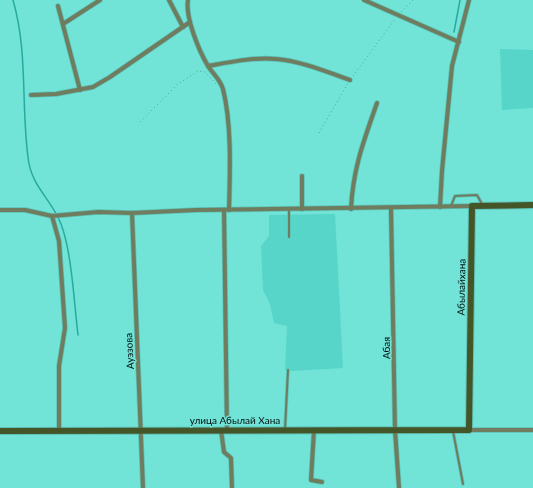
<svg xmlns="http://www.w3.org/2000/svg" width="533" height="488" viewBox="0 0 533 488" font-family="Lato,sans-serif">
<rect width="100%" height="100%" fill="#71e3d7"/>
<g fill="#57d5c9">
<polygon points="500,49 533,50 533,108 502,110"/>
<polygon points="335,214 343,368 292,371 285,370 287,326 274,323 270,304 263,290 261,246 269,236 269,215"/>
</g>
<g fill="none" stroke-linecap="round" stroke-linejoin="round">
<g stroke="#29aaa0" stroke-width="1.5">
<path d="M13,0C28,52 21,104 28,157C31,187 51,198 61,224C72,253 74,303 78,335"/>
<polyline points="454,32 460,0"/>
</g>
<g stroke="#5fc1b7" stroke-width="3.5">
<g id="lane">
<polyline points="451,206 455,196 477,195 482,204"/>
<polyline points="289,237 289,209"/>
<polyline points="285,429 288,370"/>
<polyline points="453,431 463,484"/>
</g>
</g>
<g stroke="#5fc1b7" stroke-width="5.5">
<g id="street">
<polyline points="169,0 183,27"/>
<path d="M188,0C185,17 199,51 208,66C213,74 220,79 223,89C232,125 230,172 229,210"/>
<polyline points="364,0 459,42"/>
<polyline points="58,6 80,90"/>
<polyline points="63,24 100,0"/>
<path d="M208,66C230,62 254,57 276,59C301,61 327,72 350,80"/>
<polyline points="31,95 56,94 93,87 110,77 190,22"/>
<polyline points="440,207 442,171 452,66 469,0"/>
<polyline points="391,208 395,430 399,488"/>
<polyline points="302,209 302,176"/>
<path d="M351,209C353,168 364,140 377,103"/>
<polyline points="0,210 25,210 52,216 98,212 132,213 196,210 472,206"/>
<polyline points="224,210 227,430"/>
<polyline points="132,213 143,488"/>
<polyline points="52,216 59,241 65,328 59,366 59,431"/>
<polyline points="221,430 224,452 231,458 232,488"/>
<polyline points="314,430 311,480 322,482"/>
<polyline points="469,430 533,430"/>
</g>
</g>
<g stroke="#5fc1b7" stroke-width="8">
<polyline id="secondary" points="0,431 469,430 472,206 533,205"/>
</g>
<g stroke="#4fa39a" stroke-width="1" stroke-dasharray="1 3" stroke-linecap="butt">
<polyline points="401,12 413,0"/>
<polyline points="353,76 395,19"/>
<polyline points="140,122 178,84 198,71 205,72 216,84"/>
<polyline points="319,133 348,83"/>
</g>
<use href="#lane" stroke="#6f7c5e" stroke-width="2"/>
<use href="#street" stroke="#6f7c5e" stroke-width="4"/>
<use href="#secondary" stroke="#445528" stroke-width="6"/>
</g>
<g text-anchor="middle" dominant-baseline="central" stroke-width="3" stroke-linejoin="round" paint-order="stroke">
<g font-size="10" fill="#00110f" stroke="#71e3d7">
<text transform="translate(461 287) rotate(-89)">Абылайхана</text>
<text transform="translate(386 348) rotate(-91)">Абая</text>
<text transform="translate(129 351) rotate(-93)">Ауэзова</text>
<text x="235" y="420">улица Абылай Хана</text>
</g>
</g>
</svg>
